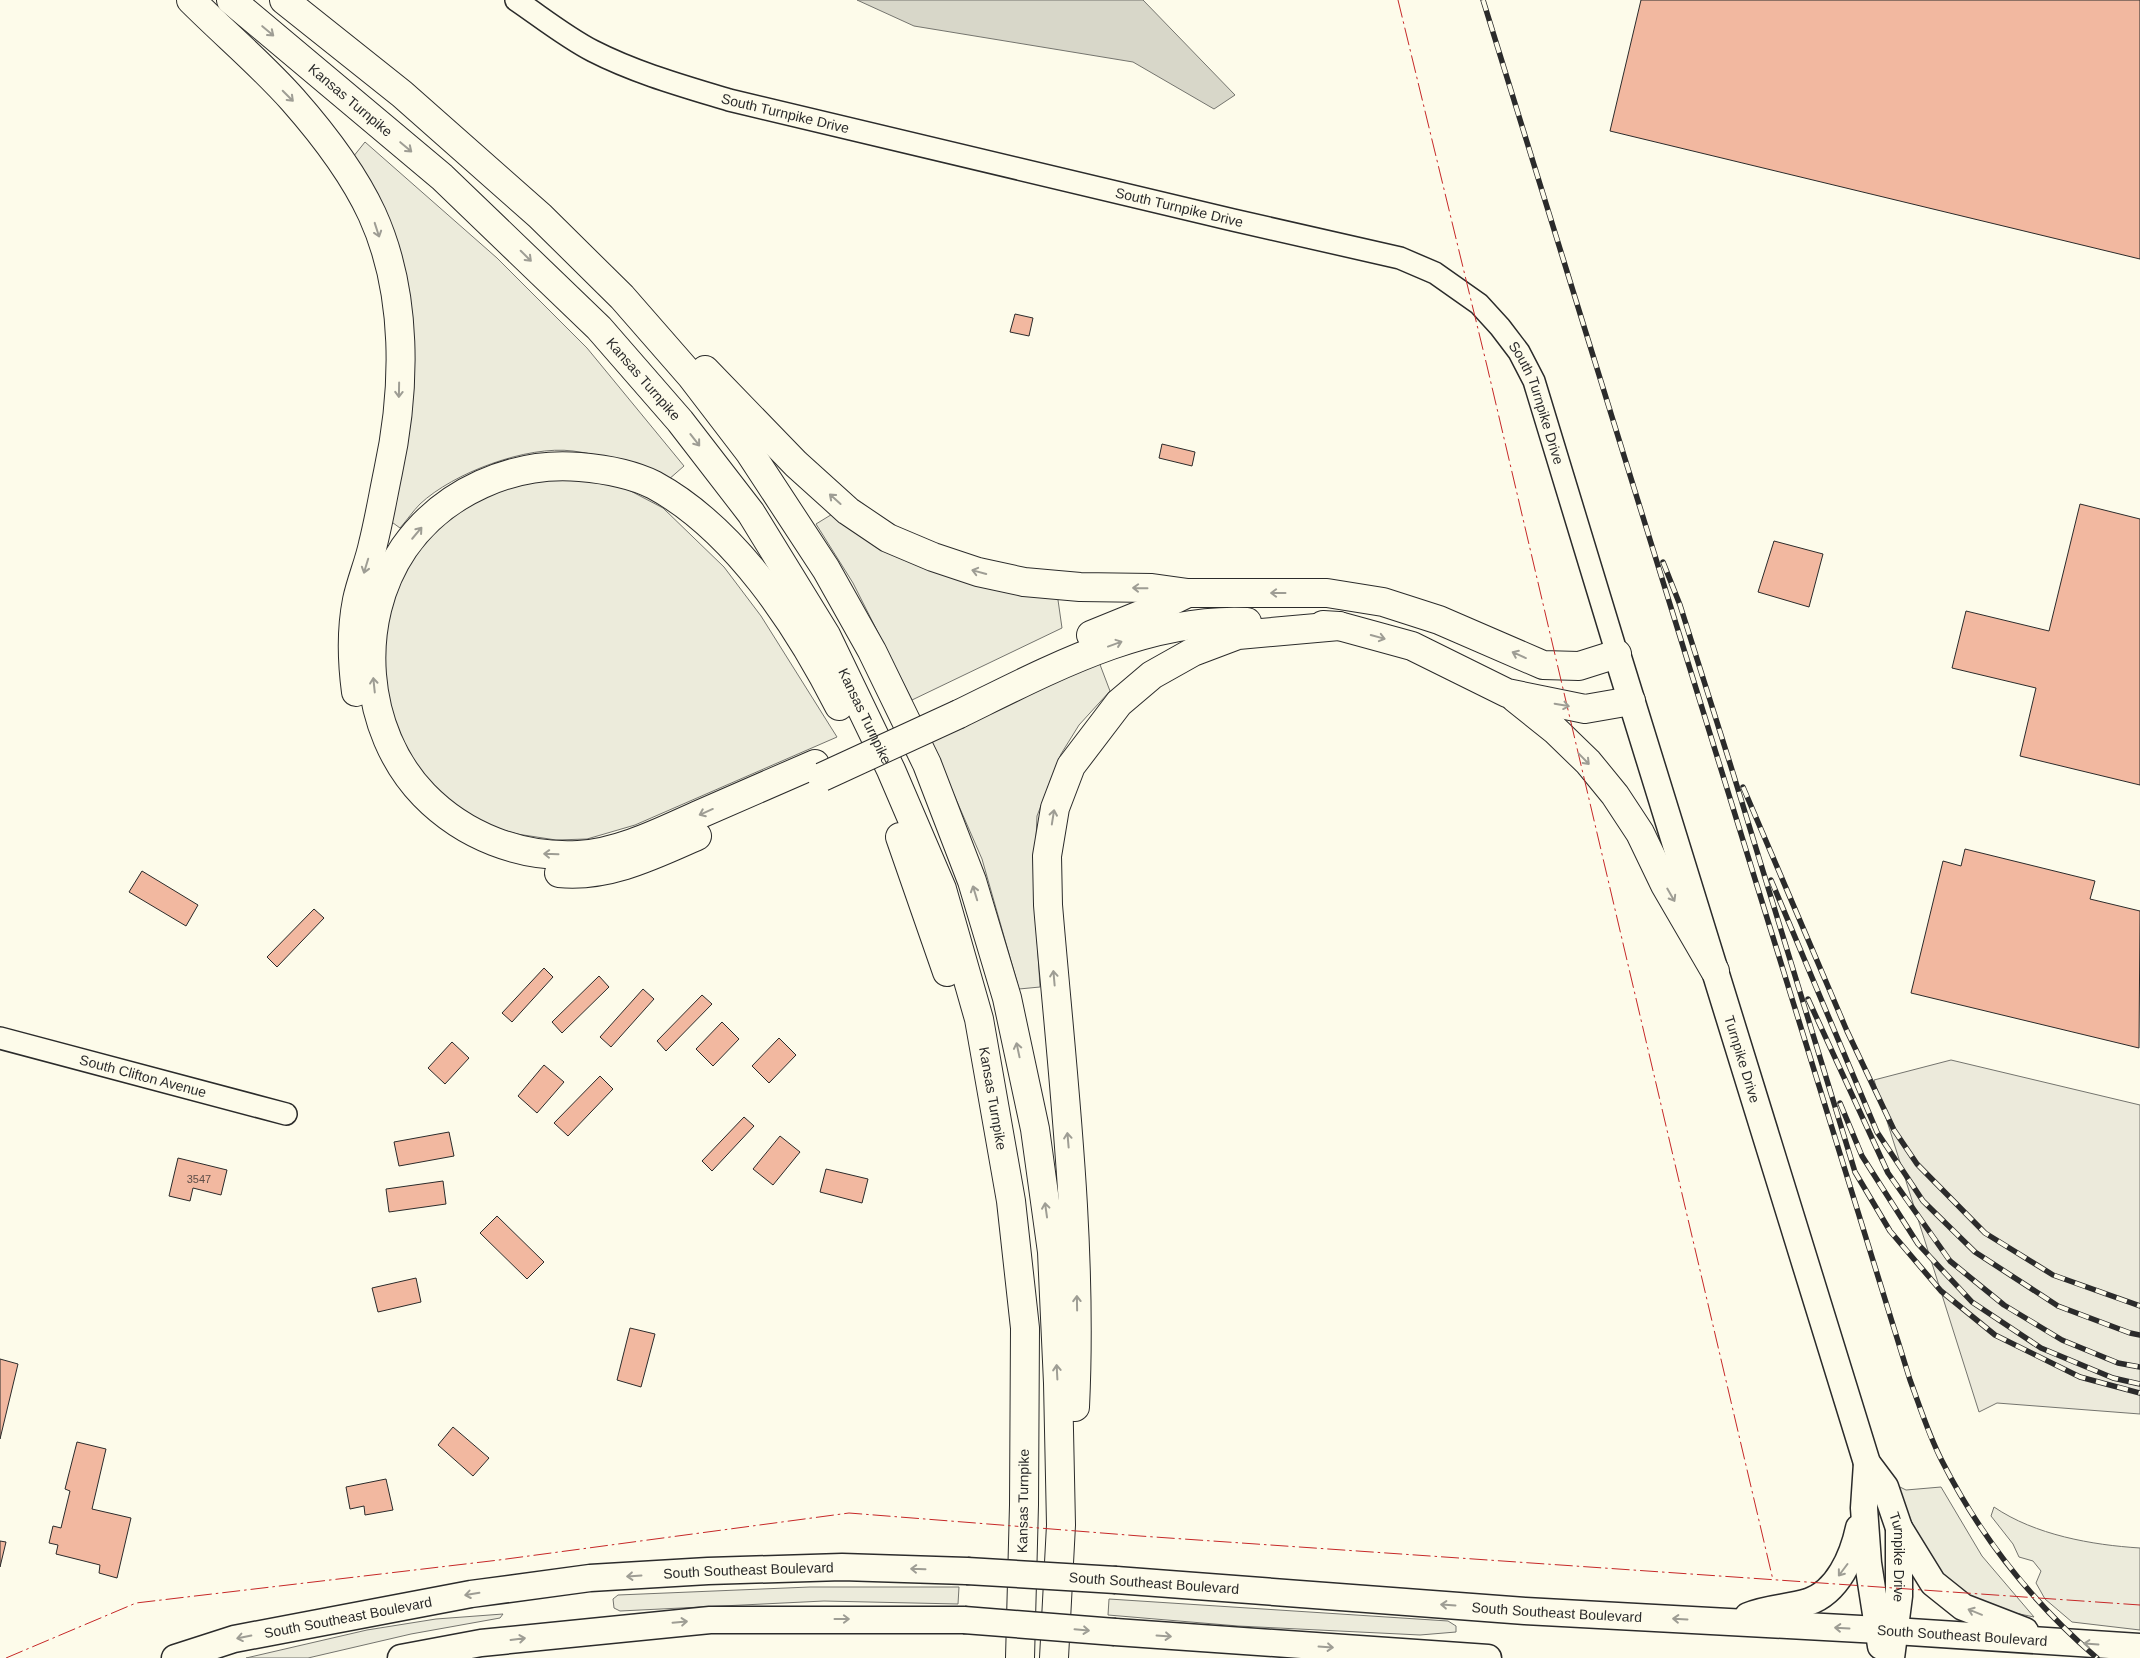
<svg xmlns="http://www.w3.org/2000/svg" width="2140" height="1658" viewBox="0 0 2140 1658" font-family="Arial,sans-serif">
<rect width="100%" height="100%" fill="#fdfbea"/>
<g fill="#ecebdb" stroke="#74746e">
<path d="M365,142L497,258L587,348L684,466L668,480C636,468 607,455 573,451C527,445 453,473 420,504C413,511 407,520 400,528L389,520L409,389L353,157Z"/>
<polygon points="550,478 588,480 623,487 663,508 724,567 761,616 837,737 635,825 587,839 556,840 517,834 486,825 456,808 426,783 388,712 383,635 401,574 441,519 501,489"/>
<polygon points="834,513 1057,593 1062,628 912,700 853,583 816,524"/>
<polygon points="1099,662 1110,691 1079,725 1061,754 1037,816 1034,887 1040,987 1019,989 982,859 928,735"/>
<polygon points="1894,1484 1906,1490 1941,1487 1982,1556 2034,1617 1982,1606 1951,1586 1914,1538"/>
<path d="M1994,1507C2035,1535 2092,1545 2140,1548V1630L2072,1622L2045,1599L2036,1583L2041,1571L2033,1561L2019,1557L2013,1544L1991,1516Z"/>
<polygon points="810,1587 959,1587 958,1604 824,1601 620,1611 614,1608 613,1599 618,1595"/>
<polygon points="1109,1599 1448,1621 1456,1626 1456,1632 1420,1635 1238,1626 1108,1615"/>
<polygon points="503,1614 500,1618 411,1634 308,1658 246,1658 367,1630 436,1619"/>
</g>
<polygon fill="#eceadb" stroke="#74746e" points="1951,1060 2140,1105 2140,1414 1997,1403 1979,1412 1874,1080"/>
<polygon fill="#d8d7c9" stroke="#74746e" points="857,0 1143,0 1235,95 1214,109 1133,62 914,26"/>
<g fill="#f2b8a0" stroke="#2b2b2b">
<polygon points="1641,0 2140,0 2140,259 1610,131"/>
<polygon points="1015,314 1033,318 1029,336 1010,332"/>
<polygon points="1162,444 1195,452 1192,466 1159,458"/>
<polygon points="2080,504 2140,519 2140,785 2020,756 2036,688 1952,668 1966,611 2049,631"/>
<polygon points="1774,541 1823,554 1809,607 1758,592"/>
<polygon points="1965,849 2095,881 2090,899 2140,911 2139,1048 1911,993 1943,861 1961,866"/>
<polygon points="142,871 198,905 186,926 129,892"/>
<polygon points="314,909 324,918 277,967 267,957"/>
<polygon points="544,968 553,977 512,1022 502,1013"/>
<polygon points="599,976 609,987 562,1033 552,1022"/>
<polygon points="643,989 654,999 611,1047 600,1037"/>
<polygon points="702,995 712,1004 666,1051 657,1041"/>
<polygon points="722,1022 739,1039 713,1066 696,1049"/>
<polygon points="779,1038 796,1055 769,1083 752,1066"/>
<polygon points="452,1042 469,1058 445,1084 428,1068"/>
<polygon points="544,1065 564,1082 537,1113 518,1096"/>
<polygon points="600,1076 613,1089 568,1136 554,1123"/>
<polygon points="744,1117 754,1126 712,1171 702,1161"/>
<polygon points="449,1132 454,1156 399,1166 394,1142"/>
<polygon points="780,1136 800,1152 773,1185 753,1169"/>
<polygon points="178,1158 227,1170 221,1195 193,1188 190,1201 169,1196"/>
<polygon points="826,1169 868,1179 862,1203 820,1192"/>
<polygon points="443,1181 446,1204 389,1212 386,1189"/>
<polygon points="497,1216 544,1262 527,1279 480,1233"/>
<polygon points="416,1278 421,1302 378,1312 372,1288"/>
<polygon points="630,1328 655,1334 641,1387 617,1380"/>
<polygon points="0,1359 18,1364 0,1439"/>
<polygon points="453,1427 489,1458 473,1476 438,1445"/>
<polygon points="77,1442 106,1449 92,1509 131,1518 117,1578 99,1573 100,1565 56,1554 58,1545 49,1543 53,1526 61,1528 70,1491 65,1489"/>
<polygon points="386,1479 393,1510 365,1515 364,1506 350,1509 346,1487"/>
<polygon points="0,1541 6,1542 0,1567"/>
</g>
<g fill="none" stroke-linecap="round" stroke-linejoin="round">
<g stroke="#2b2b2b" stroke-width="24">
<g id="minor">
<path id="s1" d="M516,0C541,17 566,37 593,51C636,73 683,86 729,100L1233,220L1400,258L1435,273L1479,304L1500,327L1519,352L1534,381L1617,654"/>
<path id="s2" d="M0,1038L286,1114"/>
</g>
</g>
<g stroke="#2b2b2b" stroke-width="29">
<g id="major">
<path id="s3" d="M1617,654L1867,1463L1885,1487L1899,1528V1596L1891,1658"/>
<polyline points="1867,1463 1864,1508 1868,1563 1881,1646"/>
<polyline points="1899,1528 1933,1583 1963,1607 2025,1631"/>
<path id="s4" d="M1116,1580L1525,1611L1879,1630L2140,1647"/>
<path d="M1748,1616C1767,1608 1788,1608 1808,1602C1838,1592 1853,1556 1859,1528"/>
<polyline points="1115,1632 1488,1658"/>
<path id="s5" d="M175,1658L234,1639L471,1594L590,1578L708,1571L842,1567L967,1571"/>
<polyline points="401,1658 481,1643 710,1620 964,1620"/>
</g>
</g>
<g stroke="#2b2b2b" stroke-width="30">
<g id="highway">
<path d="M191,0C225,34 262,65 293,100C323,134 353,173 372,214C408,293 406,389 388,472C383,496 379,520 373,544C369,563 361,581 357,600C351,630 352,662 356,692"/>
<path id="s6" d="M231,0L442,177L599,328L680,421L751,513L826,635L891,770L942,889L979,1019L1011,1201L1025,1328L1024,1505L1020,1658"/>
<polyline points="284,0 402,94 540,216 622,297 691,376 750,453 826,569 872,651 927,764 972,881 1007,998 1035,1129 1052,1252 1058,1383 1061,1525 1054,1658"/>
<polyline points="705,370 796,464 848,511 888,538 933,557 978,572 1024,582 1080,587 1152,588 1188,593 1327,593 1383,602 1439,620 1543,665 1579,666 1617,654"/>
<polyline points="1323,625 1339,626 1412,646 1507,693 1585,709 1631,701"/>
<polyline points="1091,635 1155,609 1188,593"/>
<polyline points="1515,698 1555,730 1588,762 1615,795 1640,833 1665,885 1715,971"/>
<path d="M959,714C1047,671 1145,617 1247,622"/>
<path d="M815,764C776,781 737,798 698,815C662,831 619,853 578,855C520,858 464,836 424,795C362,731 354,621 404,548C443,492 513,461 580,467C604,469 632,474 654,485C735,529 798,625 839,706"/>
<polyline points="900,837 947,972"/>
<path d="M559,873C608,878 654,855 697,836"/>
<path d="M1075,1407C1083,1239 1062,1072 1048,905L1047,856L1055,808L1071,766L1119,703L1152,675L1193,652L1238,635L1339,626"/>
</g>
</g>
<use href="#minor" stroke="#fdfbea" stroke-width="21"/>
<use href="#major" stroke="#fdfbea" stroke-width="26"/>
<use href="#highway" stroke="#fdfbea" stroke-width="28"/>
<g stroke="#2b2b2b" stroke-width="5.5">
<g id="rail">
<path d="M1483,0L1910,1380C1920,1407 1929,1436 1942,1461C1980,1536 2034,1604 2097,1658"/>
<polyline points="1663,562 1680,605 1733,773 1855,1172 1890,1231 1941,1291 1995,1335 2080,1377 2140,1393"/>
<polyline points="1743,787 1847,1031 1894,1130 1917,1164 1985,1233 2053,1275 2140,1306"/>
<polyline points="1771,880 1877,1132 1923,1201 1975,1252 2058,1306 2130,1333 2140,1335"/>
<polyline points="1808,999 1888,1173 1950,1261 2004,1305 2062,1340 2118,1363 2140,1367"/>
<polyline points="1840,1103 1862,1156 1918,1244 1972,1302 2041,1348 2113,1378 2140,1384"/>
</g>
</g>
<use href="#rail" stroke="#fdfbea" stroke-width="4" stroke-dasharray="11" stroke-linecap="butt"/>
<g stroke="#2b2b2b" stroke-width="29" stroke-linecap="butt">
<g id="major-bridge">
<polyline points="967,1571 1116,1580"/>
<polyline points="964,1620 1115,1632"/>
</g>
</g>
<g stroke="#2b2b2b" stroke-width="30" stroke-linecap="butt">
<polyline id="highway-bridge" points="822,777 959,714"/>
</g>
<use href="#major-bridge" stroke="#fdfbea" stroke-width="26"/>
<use href="#highway-bridge" stroke="#fdfbea" stroke-width="28"/>
<g stroke="#c62828" stroke-width="1" stroke-dasharray="18 4 2.5 4" stroke-linecap="butt">
<polyline points="1398,0 1487,366 1773,1580"/>
<polyline points="6,1658 136,1603 499,1560 849,1513 1140,1536 2140,1605"/>
</g>
</g>
<defs><path id="oneway-shaft" d="M-6 0H5M1.5-3L5.5 0L1.5 3" fill="none" stroke-width="1.6" stroke-linecap="round" stroke-linejoin="round" transform="scale(1.25)"/></defs>
<g stroke="#9e9d94">
<use href="#oneway-shaft" transform="translate(268 31) rotate(40)"/>
<use href="#oneway-shaft" transform="translate(288 96) rotate(45)"/>
<use href="#oneway-shaft" transform="translate(406 147) rotate(40)"/>
<use href="#oneway-shaft" transform="translate(377 230) rotate(72)"/>
<use href="#oneway-shaft" transform="translate(526 256) rotate(45)"/>
<use href="#oneway-shaft" transform="translate(399 390) rotate(91)"/>
<use href="#oneway-shaft" transform="translate(695 440) rotate(52)"/>
<use href="#oneway-shaft" transform="translate(835 499) rotate(-138)"/>
<use href="#oneway-shaft" transform="translate(417 533) rotate(-50)"/>
<use href="#oneway-shaft" transform="translate(366 566) rotate(107)"/>
<use href="#oneway-shaft" transform="translate(979 572) rotate(-165)"/>
<use href="#oneway-shaft" transform="translate(1140 588) rotate(-179)"/>
<use href="#oneway-shaft" transform="translate(1278 593) rotate(-180)"/>
<use href="#oneway-shaft" transform="translate(1378 637) rotate(15)"/>
<use href="#oneway-shaft" transform="translate(1115 644) rotate(-20)"/>
<use href="#oneway-shaft" transform="translate(1519 655) rotate(-156)"/>
<use href="#oneway-shaft" transform="translate(374 685) rotate(-96)"/>
<use href="#oneway-shaft" transform="translate(1562 705) rotate(10)"/>
<use href="#oneway-shaft" transform="translate(1584 759) rotate(46)"/>
<use href="#oneway-shaft" transform="translate(706 812) rotate(156)"/>
<use href="#oneway-shaft" transform="translate(1053 817) rotate(-81)"/>
<use href="#oneway-shaft" transform="translate(551 854) rotate(-178)"/>
<use href="#oneway-shaft" transform="translate(975 893) rotate(-107)"/>
<use href="#oneway-shaft" transform="translate(1671 895) rotate(60)"/>
<use href="#oneway-shaft" transform="translate(1054 978) rotate(-95)"/>
<use href="#oneway-shaft" transform="translate(1018 1050) rotate(-102)"/>
<use href="#oneway-shaft" transform="translate(1068 1140) rotate(-95)"/>
<use href="#oneway-shaft" transform="translate(1046 1210) rotate(-98)"/>
<use href="#oneway-shaft" transform="translate(1077 1303) rotate(-91)"/>
<use href="#oneway-shaft" transform="translate(1057 1372) rotate(-93)"/>
<use href="#oneway-shaft" transform="translate(918 1569) rotate(-178)"/>
<use href="#oneway-shaft" transform="translate(1843 1570) rotate(127)"/>
<use href="#oneway-shaft" transform="translate(634 1576) rotate(176)"/>
<use href="#oneway-shaft" transform="translate(472 1594) rotate(171)"/>
<use href="#oneway-shaft" transform="translate(1448 1605) rotate(-176)"/>
<use href="#oneway-shaft" transform="translate(1975 1612) rotate(-158)"/>
<use href="#oneway-shaft" transform="translate(842 1619)"/>
<use href="#oneway-shaft" transform="translate(1680 1619) rotate(-177)"/>
<use href="#oneway-shaft" transform="translate(680 1622) rotate(-5)"/>
<use href="#oneway-shaft" transform="translate(1842 1628) rotate(-177)"/>
<use href="#oneway-shaft" transform="translate(1082 1630) rotate(5)"/>
<use href="#oneway-shaft" transform="translate(1164 1636) rotate(4)"/>
<use href="#oneway-shaft" transform="translate(244 1637) rotate(169)"/>
<use href="#oneway-shaft" transform="translate(518 1639) rotate(-7)"/>
<use href="#oneway-shaft" transform="translate(2091 1644) rotate(-176)"/>
<use href="#oneway-shaft" transform="translate(1326 1647) rotate(4)"/>
</g>
<g text-anchor="middle" dominant-baseline="central" stroke-width="4" stroke-linejoin="round" paint-order="stroke">
<g font-size="11" fill="#5d4e48">
<text x="199" y="1179">3547</text>
</g>
<g font-size="14" fill="#2b2b2b" stroke="#fdfbea">
<text stroke="none"><textPath href="#s6" startOffset="156">Kansas Turnpike</textPath></text>
<text stroke="none"><textPath href="#s1" startOffset="295">South Turnpike Drive</textPath></text>
<text stroke="none"><textPath href="#s1" startOffset="700">South Turnpike Drive</textPath></text>
<text stroke="none"><textPath href="#s6" startOffset="561">Kansas Turnpike</textPath></text>
<text stroke="none"><textPath href="#s1" startOffset="1135">South Turnpike Drive</textPath></text>
<text stroke="none"><textPath href="#s6" startOffset="966">Kansas Turnpike</textPath></text>
<text stroke="none"><textPath href="#s3" startOffset="424">Turnpike Drive</textPath></text>
<text stroke="none"><textPath href="#s2" startOffset="148">South Clifton Avenue</textPath></text>
<text stroke="none"><textPath href="#s6" startOffset="1371">Kansas Turnpike</textPath></text>
<text transform="translate(1023 1501) rotate(-89)">Kansas Turnpike</text>
<text stroke="none"><textPath href="#s3" startOffset="949">Turnpike Drive</textPath></text>
<text stroke="none"><textPath href="#s5" startOffset="582">South Southeast Boulevard</textPath></text>
<text transform="translate(1154 1583) rotate(4)">South Southeast Boulevard</text>
<text stroke="none"><textPath href="#s4" startOffset="442">South Southeast Boulevard</textPath></text>
<text stroke="none"><textPath href="#s5" startOffset="178">South Southeast Boulevard</textPath></text>
<text stroke="none"><textPath href="#s4" startOffset="848">South Southeast Boulevard</textPath></text>
</g>
</g>
</svg>
